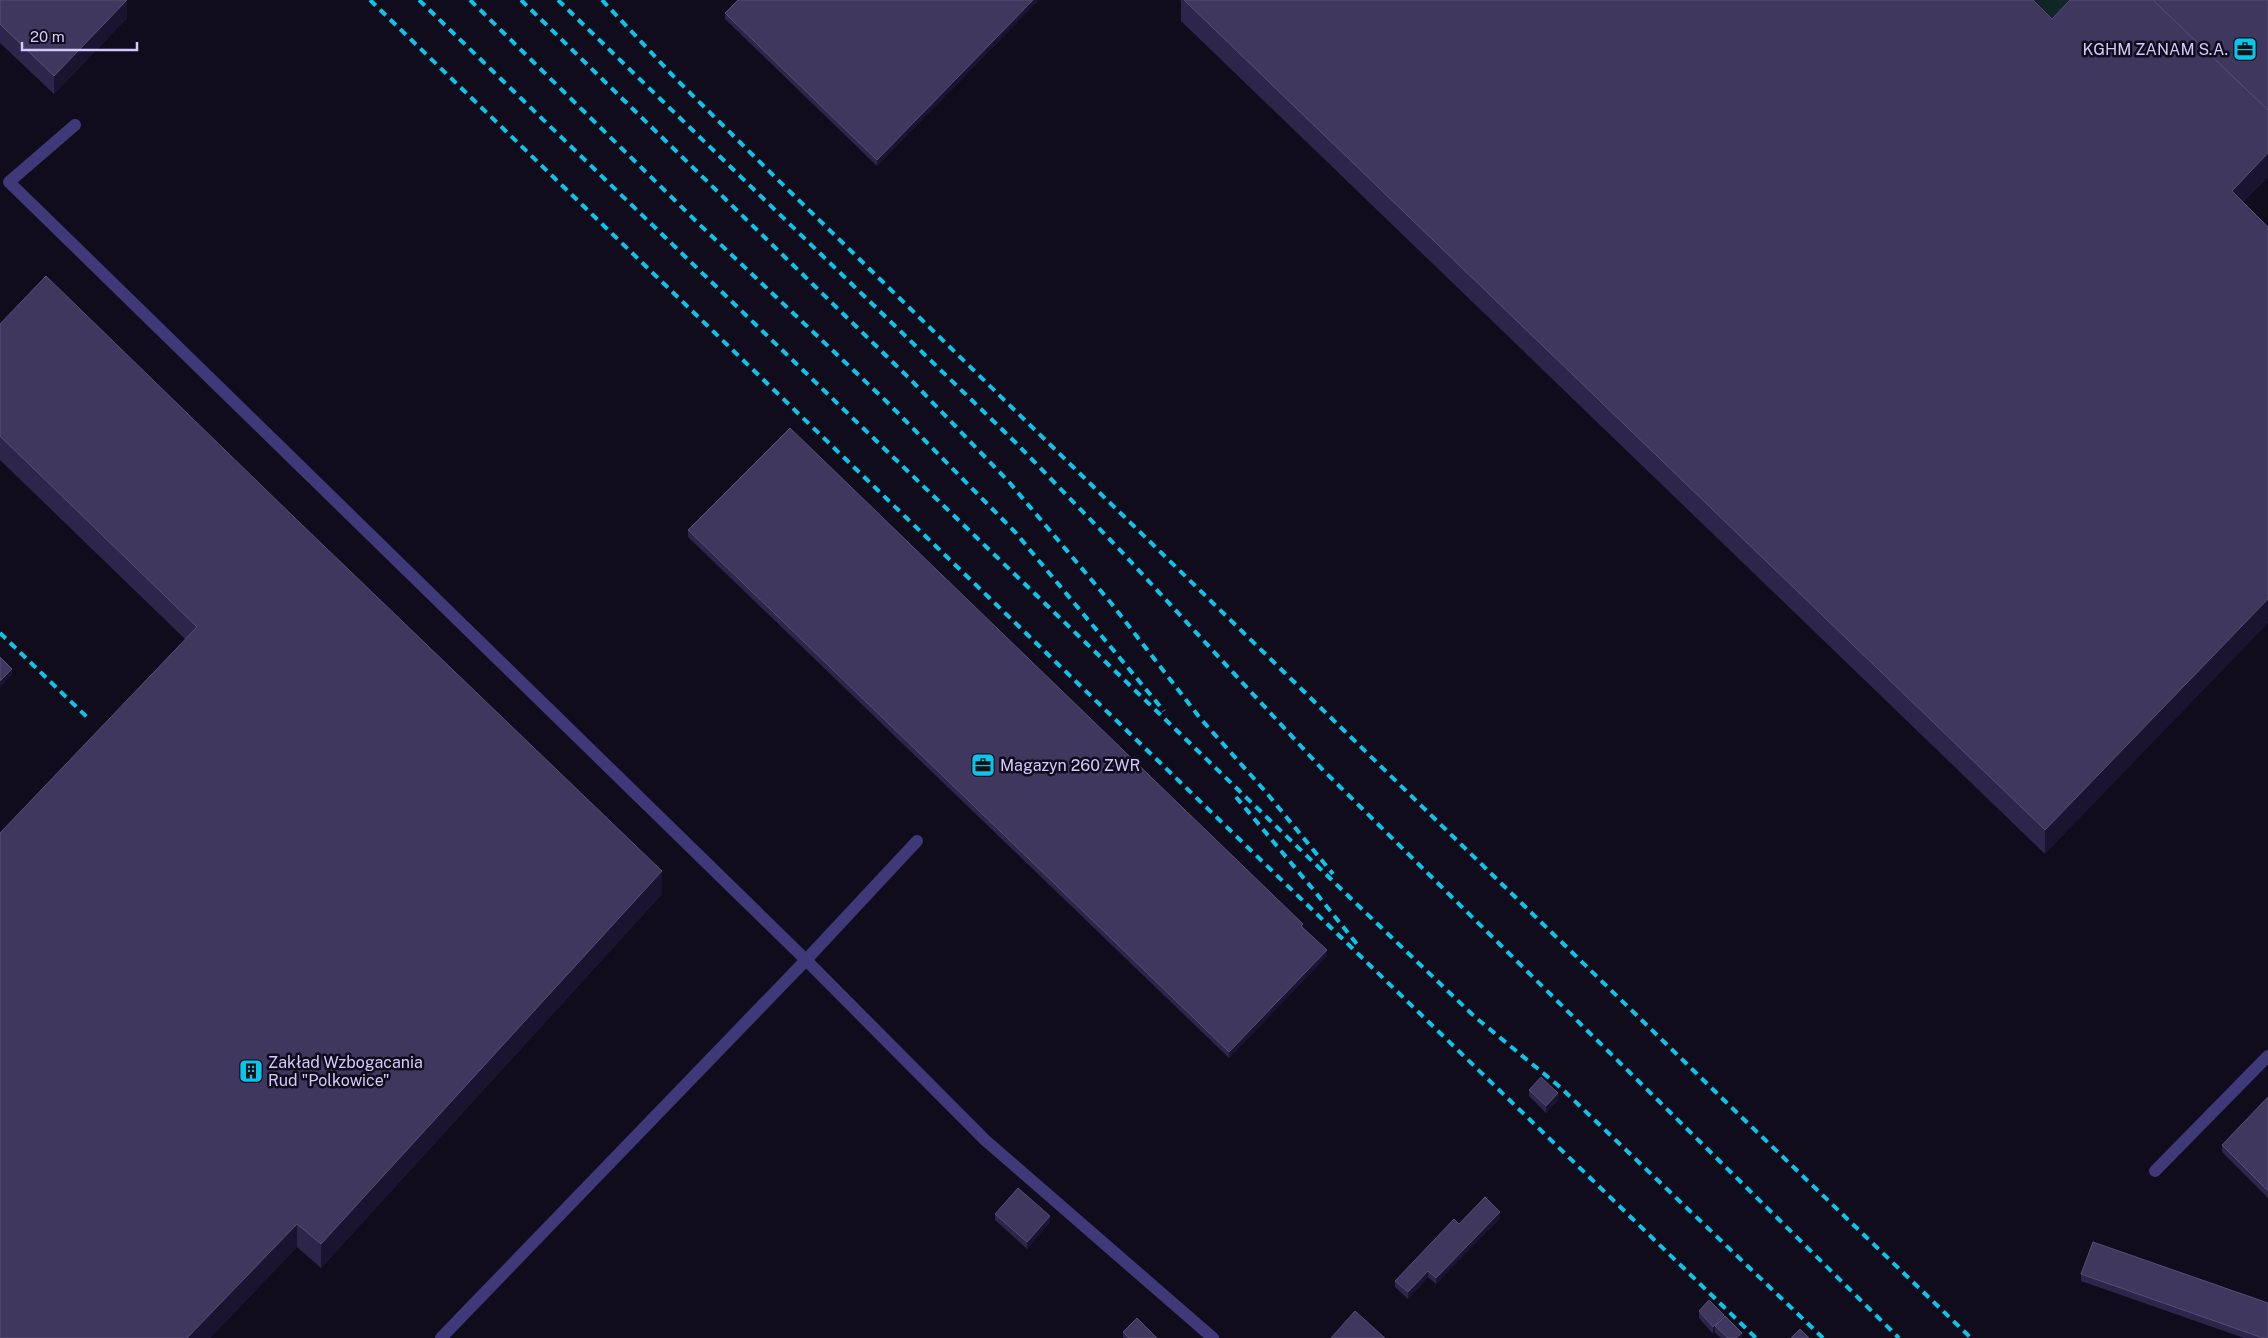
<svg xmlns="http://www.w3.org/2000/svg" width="2268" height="1338" viewBox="0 0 2268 1338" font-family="'Public Sans',sans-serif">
<rect width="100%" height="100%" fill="#100c1c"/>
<polygon fill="#102626" points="2008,0 2084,0 2052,42"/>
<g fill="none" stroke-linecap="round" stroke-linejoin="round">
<g stroke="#3f397a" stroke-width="12">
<polyline points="75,125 9,182 806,960 985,1140 1213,1338"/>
<polyline points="2155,1171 2268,1056"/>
<polyline points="441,1338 806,960 917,841"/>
</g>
<g stroke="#09c6ea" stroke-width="4" stroke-dasharray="8 6" stroke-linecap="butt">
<polyline points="370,0 1756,1338"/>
<polyline points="419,0 1365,912 1475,1017 1560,1087 1823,1338"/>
<polyline points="470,0 700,225 886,401 1015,532 1164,711"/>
<polyline points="521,0 910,379 1009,482 1111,603 1200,718 1265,791 1333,874"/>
<polyline points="558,0 1015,442 1120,550 1322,769 1899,1338"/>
<polyline points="602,0 676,79 775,177 1730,1106 1971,1338"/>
<polyline points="0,633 90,720"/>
<polyline points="1236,797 1312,888 1360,948"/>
</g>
</g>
<g fill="#2e254a">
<polygon points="0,0 127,18 54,94 0,43"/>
<polygon points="1039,0 877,166 725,19 725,13"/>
<polygon points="1180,0 2033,0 2052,19 2268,0 2268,177 2243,202 2045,854 1181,21 1181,1"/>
<polygon points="0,324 662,894 321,1268 297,1247 210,1338 0,1338 186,640 0,460"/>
<polygon points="688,530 1303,927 1327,956 1229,1058 688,537"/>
<polygon points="1529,1090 1558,1100 1546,1113 1529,1096"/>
<polygon points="2268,1097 2268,1198 2222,1152 2222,1145"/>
<polygon points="995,1214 1050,1222 1027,1249 995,1220"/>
<polygon points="1500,1218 1436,1284 1428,1277 1408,1299 1395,1287 1395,1281 1459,1224"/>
<polygon points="2081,1274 2268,1338 2244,1338 2081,1281"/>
<polygon points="1699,1311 1724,1317 1742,1338 1721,1338 1715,1333 1715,1331 1713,1334 1699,1318"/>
<polygon points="1123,1332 1157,1338 1123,1338"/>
</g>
<g fill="#1b1430">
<polygon points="127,0 127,18 54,94 54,76"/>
<polygon points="1033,0 1039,0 877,166 877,160"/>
<polygon points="2268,153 2268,177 2232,214 2232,191"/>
<polygon points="2268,599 2268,623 2045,854 2045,830"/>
<polygon points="12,669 12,675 0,688 0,681"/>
<polygon points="662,871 662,894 321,1268 321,1244"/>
<polygon points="1327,950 1327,956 1229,1058 1229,1052"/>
<polygon points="1558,1093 1558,1100 1546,1113 1546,1106"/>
<polygon points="1500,1212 1500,1218 1436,1284 1436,1278"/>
<polygon points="1050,1216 1050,1222 1027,1249 1027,1242"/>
<polygon points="297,1224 297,1247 210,1338 187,1338"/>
<polygon points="1428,1271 1428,1277 1408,1299 1408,1292"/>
<polygon points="1724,1315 1724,1321 1715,1326 1715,1331 1713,1334 1713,1327"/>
<polygon points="1742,1333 1742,1338 1736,1338"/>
</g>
<g fill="#40375e" stroke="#574e77">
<polygon points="0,0 127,0 54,76 0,24"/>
<polygon points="738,0 1033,0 877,160 725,13"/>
<polygon points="1184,0 2033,0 2052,19 2070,0 2153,0 2268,110 2268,153 2232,191 2268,227 2268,599 2045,830"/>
<polygon points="2153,0 2268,0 2268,110"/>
<polygon points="46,276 298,521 662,871 321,1244 297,1224 187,1338 0,1338 0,833 197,627 0,436 0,324"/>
<polygon points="790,428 1303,924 1301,926 1327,950 1229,1052 688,530"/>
<polygon points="0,657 12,669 0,681"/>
<polygon points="1541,1077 1558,1093 1546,1106 1529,1090"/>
<polygon points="2268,1097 2268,1191 2222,1145"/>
<polygon points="1018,1188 1050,1216 1027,1242 995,1214"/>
<polygon points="1485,1197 1500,1212 1436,1278 1428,1271 1408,1292 1395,1281 1454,1219 1459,1224"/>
<polygon points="2093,1242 2268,1303 2268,1338 2263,1338 2081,1274"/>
<polygon points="1709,1300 1724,1315 1713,1327 1699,1311"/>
<polygon points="1355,1311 1385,1338 1331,1338"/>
<polygon points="1725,1316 1742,1333 1736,1338 1728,1338 1715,1326"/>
<polygon points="1137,1318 1157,1338 1129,1338 1123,1332"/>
<polygon points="1800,1329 1809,1338 1791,1338"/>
</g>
<defs>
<g id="office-square" transform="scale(1.25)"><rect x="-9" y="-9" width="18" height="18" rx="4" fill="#09c6ea" stroke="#100c1c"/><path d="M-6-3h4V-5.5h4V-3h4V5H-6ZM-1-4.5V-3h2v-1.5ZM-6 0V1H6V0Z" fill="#111"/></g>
<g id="building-square" transform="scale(1.25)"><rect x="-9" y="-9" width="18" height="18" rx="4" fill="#09c6ea" stroke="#100c1c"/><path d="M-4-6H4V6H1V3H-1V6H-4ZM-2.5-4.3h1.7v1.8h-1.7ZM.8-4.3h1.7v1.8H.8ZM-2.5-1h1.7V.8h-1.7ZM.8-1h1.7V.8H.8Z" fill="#111"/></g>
</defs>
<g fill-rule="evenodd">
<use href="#office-square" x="2245" y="49"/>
<use href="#office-square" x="983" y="765"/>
<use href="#building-square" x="251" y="1071"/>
</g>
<g text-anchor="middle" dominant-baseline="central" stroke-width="5" stroke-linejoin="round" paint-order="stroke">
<g font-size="16" fill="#d3cafd" stroke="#100c1c" text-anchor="start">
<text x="2228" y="49" text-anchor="end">KGHM ZANAM S.A.</text>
<text x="1000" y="765">Magazyn 260 ZWR</text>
<text x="268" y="1062">Zakład Wzbogacania<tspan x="268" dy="18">Rud "Polkowice"</tspan></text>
</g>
</g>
<path d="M22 42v8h115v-8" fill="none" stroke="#d3cafd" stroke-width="2.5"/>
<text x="30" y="42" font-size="15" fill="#d3cafd" stroke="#100c1c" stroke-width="4" paint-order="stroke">20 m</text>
</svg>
